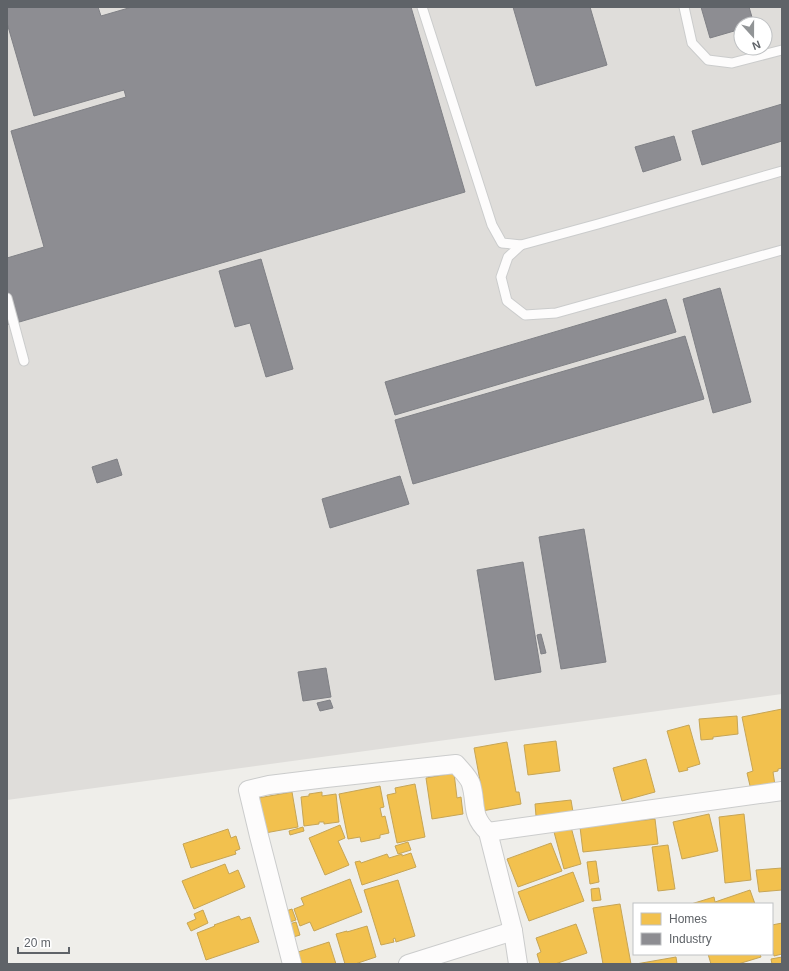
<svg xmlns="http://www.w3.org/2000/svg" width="789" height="971" viewBox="0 0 789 971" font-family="Arial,sans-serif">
<rect width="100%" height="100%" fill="#efeeea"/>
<path fill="#dfddda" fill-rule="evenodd" d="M7,7H782V694L7,800ZM741,24H765V48H741Z"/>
<g fill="#f2c14e" stroke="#c6a556">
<polygon points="782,709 782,768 778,769 778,771 773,772 775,785 751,790 747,773 753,771 742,717"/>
<polygon points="737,716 738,734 713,737 713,739 701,740 699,719"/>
<polygon points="689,725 700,764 687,768 688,770 679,772 667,731"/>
<polygon points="556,741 560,771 528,775 524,745"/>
<polygon points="507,742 516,792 519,792 521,804 482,811 483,797 474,748"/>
<polygon points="646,759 655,792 622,801 613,768"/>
<polygon points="454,773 457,798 461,797 463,814 432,819 426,778"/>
<polygon points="415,784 425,837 397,843 387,795 396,793 395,788"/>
<polygon points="380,786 384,807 380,808 382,817 385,816 389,833 380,835 380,838 361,842 360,837 348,839 339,794"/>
<polygon points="292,792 298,827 265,833 258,798"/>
<polygon points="322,792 322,796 336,794 339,822 324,824 324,822 319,822 319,824 304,826 301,797 309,796 309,794"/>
<polygon points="571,800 573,812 536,816 535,804"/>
<polygon points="709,814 718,851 682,859 673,822"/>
<polygon points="744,814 751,880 725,883 719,817"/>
<polygon points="655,819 658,844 583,852 580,827"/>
<polygon points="340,825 345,838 338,841 349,865 325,875 309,838"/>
<polygon points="303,827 304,831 290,835 289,831"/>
<polygon points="571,827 581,864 564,869 554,832"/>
<polygon points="228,829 231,838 236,836 240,849 235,851 236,854 191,868 183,844"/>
<polygon points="408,842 411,850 398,854 395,846"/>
<polygon points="551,843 562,871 518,887 507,859"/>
<polygon points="668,845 675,889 658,891 652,847"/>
<polygon points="411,853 416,867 362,885 355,862 360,861 361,863 387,854 389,858 402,854 402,856"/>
<polygon points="596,861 599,882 590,884 587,862"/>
<polygon points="225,864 229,874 238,870 245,887 194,909 182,881"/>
<polygon points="782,868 782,890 759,892 756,870"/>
<polygon points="573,872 584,901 529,921 518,892"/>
<polygon points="350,879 362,912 314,931 310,922 300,926 294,909 304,905 301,898"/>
<polygon points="398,880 415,936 396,942 395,938 393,939 394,942 381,945 364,890"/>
<polygon points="599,888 601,900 592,901 591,889"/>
<polygon points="750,890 755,904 691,904 714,897 715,902"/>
<polygon points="620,904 631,964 603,964 593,908"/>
<polygon points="292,909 296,920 287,923 283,912"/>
<polygon points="203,910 208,923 191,931 187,923 196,919 194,914"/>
<polygon points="239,916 241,920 250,917 259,942 206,960 197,933 215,926 214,925"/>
<polygon points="296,922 300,935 290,938 286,925"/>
<polygon points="782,923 782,954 774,956 772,947 772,925"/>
<polygon points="576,924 587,953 555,964 540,964 537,954 541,952 536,938"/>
<polygon points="367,926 376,957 355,964 345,964 336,934 347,931 347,932"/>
<polygon points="329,942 336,964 302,964 298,952"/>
<polygon points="708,954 760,954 761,957 738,964 711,964"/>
<polygon points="676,957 677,964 636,964"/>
<polygon points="782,957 782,964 772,964 771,959"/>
</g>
<g fill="#8d8d92" stroke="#7f8085">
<polygon points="7,7 98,7 101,16 132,7 411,7 465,192 9,325 7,320 7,258 44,247 11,131 126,97 124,90 34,116 7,23"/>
<polygon points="513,7 590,7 607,65 536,86"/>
<polygon points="701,7 749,7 754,24 741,24 741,29 710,38"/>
<polygon points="782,104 782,141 702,165 692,131"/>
<polygon points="674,136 681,160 643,172 635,147"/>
<polygon points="261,259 293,369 266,377 250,323 235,327 219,271"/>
<polygon points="720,288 751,402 713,413 683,299"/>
<polygon points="666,299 676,332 395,415 385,382"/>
<polygon points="685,336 704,399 413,484 395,420"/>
<polygon points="117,459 122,475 97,483 92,467"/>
<polygon points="400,476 409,504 330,528 322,499"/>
<polygon points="584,529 606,662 561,669 539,537"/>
<polygon points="523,562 541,672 495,680 477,570"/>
<polygon points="541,634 546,653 541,654 537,635"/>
<polygon points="326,668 331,697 303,701 298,672"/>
<polygon points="330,700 333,708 320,711 317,703"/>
</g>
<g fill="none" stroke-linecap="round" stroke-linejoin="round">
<g stroke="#cbcccc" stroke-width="11">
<g id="lane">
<polyline points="422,7 492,225 502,243 521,245 598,224 782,171"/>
<polyline points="684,7 692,43 708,60 732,63 782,50"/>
<polyline points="521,245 508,257 501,277 507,301 525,315 556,313 782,250"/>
<polyline points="7,298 24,361"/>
</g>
</g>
<g stroke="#cbcccc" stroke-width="20">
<g id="street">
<polyline points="488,832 782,791"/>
<path d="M292,964L259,836L248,790L269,785L326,778L456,764C461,770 469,777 471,784C477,804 470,815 488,832L513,931L518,964"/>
<polyline points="408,964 513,931"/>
</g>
</g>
<use href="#lane" stroke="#fdfcfc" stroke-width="9"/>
<use href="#street" stroke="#fdfcfc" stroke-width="18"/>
</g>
<rect width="789" height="971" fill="none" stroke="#5f6368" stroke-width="16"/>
<rect x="633" y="903" width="140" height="52" fill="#ffffff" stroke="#bfc1c3"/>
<rect x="641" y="913" width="20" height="12" fill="#f2c14e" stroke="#bfc1c3"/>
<text x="669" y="923" font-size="12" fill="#5f6368">Homes</text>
<rect x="641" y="933" width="20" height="12" fill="#8d8d92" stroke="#bfc1c3"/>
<text x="669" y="943" font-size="12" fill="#5f6368">Industry</text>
<g transform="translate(753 36) rotate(159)"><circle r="19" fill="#ffffff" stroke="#bfc1c3"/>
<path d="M0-3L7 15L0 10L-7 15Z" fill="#919496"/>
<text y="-6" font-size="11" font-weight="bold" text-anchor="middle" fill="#5f6368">N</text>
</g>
<path d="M18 947v6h51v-6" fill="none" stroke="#5f6368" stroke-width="2"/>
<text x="24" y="947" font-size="12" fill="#5f6368" stroke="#ffffff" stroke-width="3" paint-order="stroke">20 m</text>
</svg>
